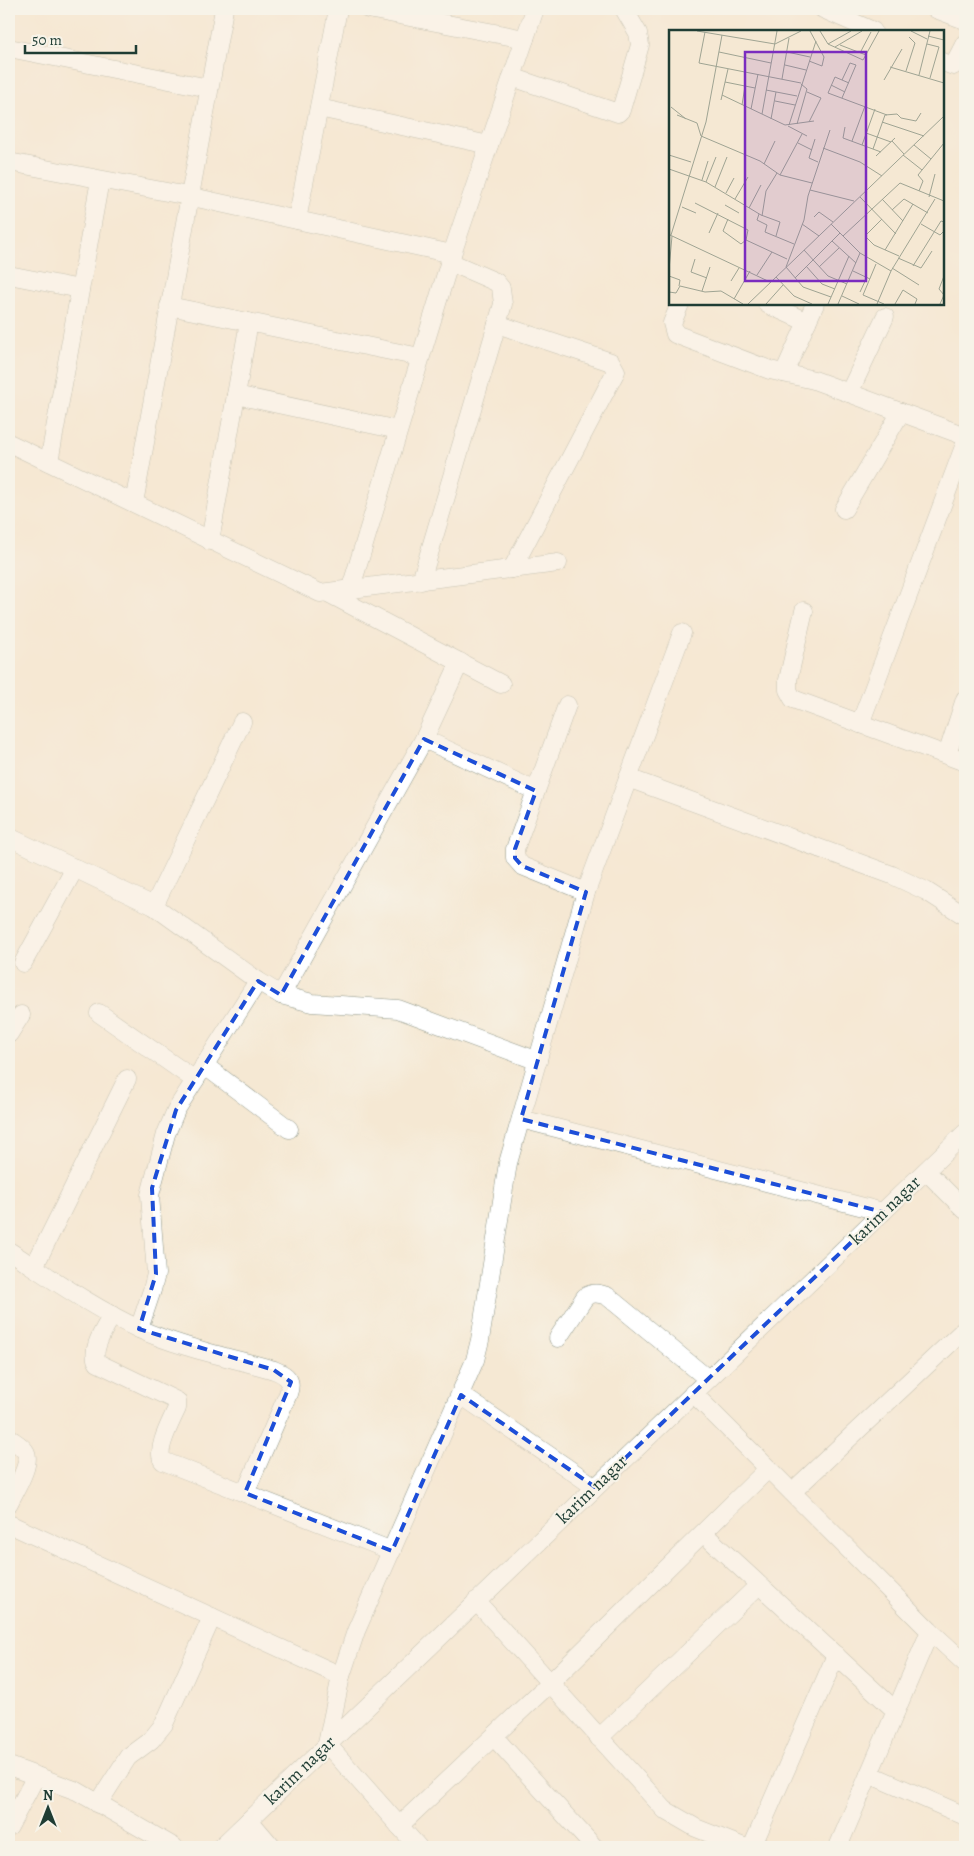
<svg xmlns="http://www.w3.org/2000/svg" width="974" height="1856" viewBox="0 0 974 1856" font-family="Alegreya,serif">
<rect width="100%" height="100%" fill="#f7f3e8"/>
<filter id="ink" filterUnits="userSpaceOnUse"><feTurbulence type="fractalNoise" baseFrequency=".02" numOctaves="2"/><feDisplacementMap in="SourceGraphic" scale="10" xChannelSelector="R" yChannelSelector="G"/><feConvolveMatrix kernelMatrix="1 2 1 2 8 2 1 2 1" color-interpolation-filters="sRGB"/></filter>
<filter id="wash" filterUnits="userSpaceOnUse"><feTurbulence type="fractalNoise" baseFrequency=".0096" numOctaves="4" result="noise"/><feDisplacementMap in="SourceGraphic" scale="20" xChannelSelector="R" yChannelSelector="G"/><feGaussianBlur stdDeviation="1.12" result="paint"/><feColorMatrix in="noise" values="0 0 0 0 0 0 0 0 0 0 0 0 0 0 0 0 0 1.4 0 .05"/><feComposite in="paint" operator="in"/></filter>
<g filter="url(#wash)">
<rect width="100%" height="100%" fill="#f5e8d3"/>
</g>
<g filter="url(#ink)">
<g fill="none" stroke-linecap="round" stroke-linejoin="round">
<g stroke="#8a9284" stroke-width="19">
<g id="minor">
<polyline points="368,9 525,39"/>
<polyline points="823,9 873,31"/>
<polyline points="936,9 965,20"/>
<polyline points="9,48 209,88"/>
<polyline points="943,62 953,66 965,43"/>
<polyline points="512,77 618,113 621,110 640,45 638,33 624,9"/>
<polyline points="319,108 489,145"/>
<polyline points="9,162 188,196 452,254"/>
<polyline points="297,220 338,9"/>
<polyline points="9,275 80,289"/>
<polyline points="680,304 672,323 675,334 770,370 814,380 965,436"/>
<polyline points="767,304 807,322"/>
<polyline points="169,306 420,357"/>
<polyline points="497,324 611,362 616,371 512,569"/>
<polyline points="784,373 815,304"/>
<polyline points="849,393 885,317"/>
<polyline points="236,395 398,430"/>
<polyline points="9,443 320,593 558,563"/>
<polyline points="49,462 100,180"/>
<polyline points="134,503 224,9"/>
<polyline points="844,509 901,412"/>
<polyline points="210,541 249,322"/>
<polyline points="421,581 503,304 501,288 496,282 450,262"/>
<polyline points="350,591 452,254 535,9"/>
<polyline points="330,594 501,684"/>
<polyline points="804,611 788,680 788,690 793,699 965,762"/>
<polyline points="567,705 515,849 515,858 522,866 586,892"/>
<polyline points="860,724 965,444"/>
<polyline points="424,739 536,791"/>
<polyline points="947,755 965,699"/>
<polyline points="628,778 892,875 926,891 965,916"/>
<polyline points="9,837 154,906 258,981 281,995 312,1003 398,1009 538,1061"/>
<polyline points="154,906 242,722"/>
<polyline points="23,963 75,868"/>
<polyline points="281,995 424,739 460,662"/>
<polyline points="99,1013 195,1080"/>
<polyline points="9,1034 21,1015"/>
<polyline points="204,1065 289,1129"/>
<polyline points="521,1119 883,1212"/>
<polyline points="926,1171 965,1210"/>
<path d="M9,1251C51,1278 93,1308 139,1329C182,1348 229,1357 274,1370C287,1375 293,1380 288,1394L245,1493"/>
<polyline points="34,1267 127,1079"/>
<path d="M112,1315C106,1327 89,1350 98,1363L177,1401V1408C172,1420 155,1450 163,1461L392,1551"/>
<polyline points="139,1329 152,1290 156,1274 150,1195 166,1134 176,1110 258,981"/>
<path d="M558,1338L585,1297C593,1292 598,1293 607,1296L708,1379"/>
<polyline points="693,1393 930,1631 838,1847"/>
<polyline points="461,1395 595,1487"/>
<path d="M9,1438C14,1442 21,1445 25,1451C33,1462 14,1492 9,1503"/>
<polyline points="792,1492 965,1329"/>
<polyline points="9,1524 341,1676"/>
<polyline points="703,1533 896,1711"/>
<polyline points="476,1601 665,1810 696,1828 744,1847"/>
<polyline points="930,1631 965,1663"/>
<polyline points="494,1737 594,1847"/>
<polyline points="599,1738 759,1585"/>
<polyline points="9,1766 77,1791 174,1847"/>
<polyline points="869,1774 965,1816"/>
<polyline points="98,1804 128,1757 151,1740 164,1724 212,1617"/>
<polyline points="249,1820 272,1847"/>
<polyline points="399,1826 550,1683 768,1469"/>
<polyline points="9,1827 36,1776"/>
<polyline points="239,1830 255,1847"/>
<polyline points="221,1847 965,1133"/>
<polyline points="418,1847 327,1744 341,1676 356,1631 475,1360 480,1340 508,1163 586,892 682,633"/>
<polyline points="752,1847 836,1655"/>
</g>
</g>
<use href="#minor" stroke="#fff" stroke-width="18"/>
</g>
</g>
<path d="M0 0H974V1856H0ZM424,739L536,791L515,849V858L522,866L586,892L521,1119L883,1212L595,1487L461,1395L392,1551L245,1493L291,1382L274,1370L139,1329L156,1274L152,1188L176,1110L258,981L281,995Z" fill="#f5e8d3" fill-opacity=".55" fill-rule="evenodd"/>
<path fill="none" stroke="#1d4ed8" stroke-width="4" stroke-dasharray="10 6" stroke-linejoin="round" d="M424,739L536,791L515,849V858L522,866L586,892L521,1119L883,1212L595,1487L461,1395L392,1551L245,1493L291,1382L274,1370L139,1329L156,1274L152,1188L176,1110L258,981L281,995Z"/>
<g text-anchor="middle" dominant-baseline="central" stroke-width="4" stroke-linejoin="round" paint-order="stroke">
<g font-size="18" fill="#1f3d34" stroke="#f7f3e8">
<text transform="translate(885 1210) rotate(-44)">karim nagar</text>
<text transform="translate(592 1489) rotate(-44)">karim nagar</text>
<text transform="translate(300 1770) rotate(-44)">karim nagar</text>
</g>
</g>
<g transform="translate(669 30)">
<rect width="275" height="275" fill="#f5e8d3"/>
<path fill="none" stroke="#9fa493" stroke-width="1" d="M28,1L106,14L132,1M151,1L159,14L194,30L210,1M242,1L258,9M36,2L30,33L132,53M259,6L275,10M159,14L182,1M258,14L270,17L261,48M171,15L197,25M166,17L193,1M50,22L102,33M118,22L141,27M191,23L202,2M140,31L153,36L155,27L141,1M116,35L137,40M221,37L275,53M237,41L246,13L240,7M250,45L261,1M113,49L120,8M173,50L181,33L187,35L173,68M215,50L233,19M56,52L86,58M180,53L166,47L159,63L218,85M162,55L176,62M97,60L128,66M138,62L152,68L140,92M53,65L116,95L145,91M52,70L59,39M106,71L126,75M73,75L76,56M2,77L17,89M82,79L89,44M93,84L108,1M8,85L28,93L32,106M102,89L107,62M213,92L255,106M128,94L138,59L132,54M120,95L147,11M119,96L138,106M176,97L174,108L212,122M161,100L139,166L135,190L117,237L134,257L162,267M197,103L222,112M32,106L91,131L111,145L143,153M146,109L140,128L149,132M183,111L196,76M223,111L235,124M129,113L143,120M193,115L206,79M245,115L262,129M154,118L191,132L213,146M204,119L216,85L228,84L232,88L247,91L252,83M0,125L22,132M234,125L253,140M207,126L226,108M95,134L106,111M0,139L37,152L92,185L111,192L107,206M111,145L133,104M33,150L39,131M37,152L47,127M46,157L58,127M141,160L185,171M250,161L254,151L249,145L275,113M57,163L65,148M191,167L227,204M260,167L266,144M66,169L79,147M213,169L234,191M26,173L79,200L77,210L118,229M56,175L70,183M13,177L27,183M80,178L92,155M223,180L235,169L259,183M90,184L88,190L98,195L96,202L125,214M93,186L97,161L108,143M145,187L150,182L164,192M59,189L54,201L72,214L77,210M213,189L196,206L205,215L230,226M133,194L150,206M162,194L191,223L169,274M252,194L271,205L275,201M40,203L49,183M1,205L101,252M2,205L37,92L53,5M174,206L231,153L275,171M163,211L187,233M135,220L159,246L178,254M216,220L244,174M191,223L222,241L266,169M229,228L252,238L263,221M26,229L22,242L38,248M207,234L194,265L215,274M137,236L153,254L166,259M244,236L272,191L275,192M150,237L170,218M223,238L250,255M0,240L3,206M184,241L201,249M88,245L103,222M0,246L11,250L10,256M107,247L125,266L143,274M126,248L171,203M62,251L70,238M33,261L41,237M0,262L7,263L11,256L36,262L52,261L74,274M191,262L198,247M173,266L190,274M65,269L81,241M79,274L275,86M97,274L114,255M159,274L180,226M208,274L222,241M226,274L234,260L248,269L246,274M271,274L275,265L270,259L275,246"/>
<path fill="#7b2cbf" fill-opacity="0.15" stroke="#7b2cbf" stroke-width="2.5" d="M76,22H197V251H76Z"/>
<rect width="275" height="275" fill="none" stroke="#1f3d34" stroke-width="2.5"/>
</g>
<rect width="974" height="1856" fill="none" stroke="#f7f3e8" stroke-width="30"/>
<g transform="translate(48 1808)" stroke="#f7f3e8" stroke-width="4" paint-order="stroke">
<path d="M0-4L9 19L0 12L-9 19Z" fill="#1f3d34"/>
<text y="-8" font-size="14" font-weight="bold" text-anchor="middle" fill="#1f3d34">N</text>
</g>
<path d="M25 45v8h111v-8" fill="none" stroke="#1f3d34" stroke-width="2.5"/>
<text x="32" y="45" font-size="15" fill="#1f3d34" stroke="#f7f3e8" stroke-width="4" paint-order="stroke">50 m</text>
</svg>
